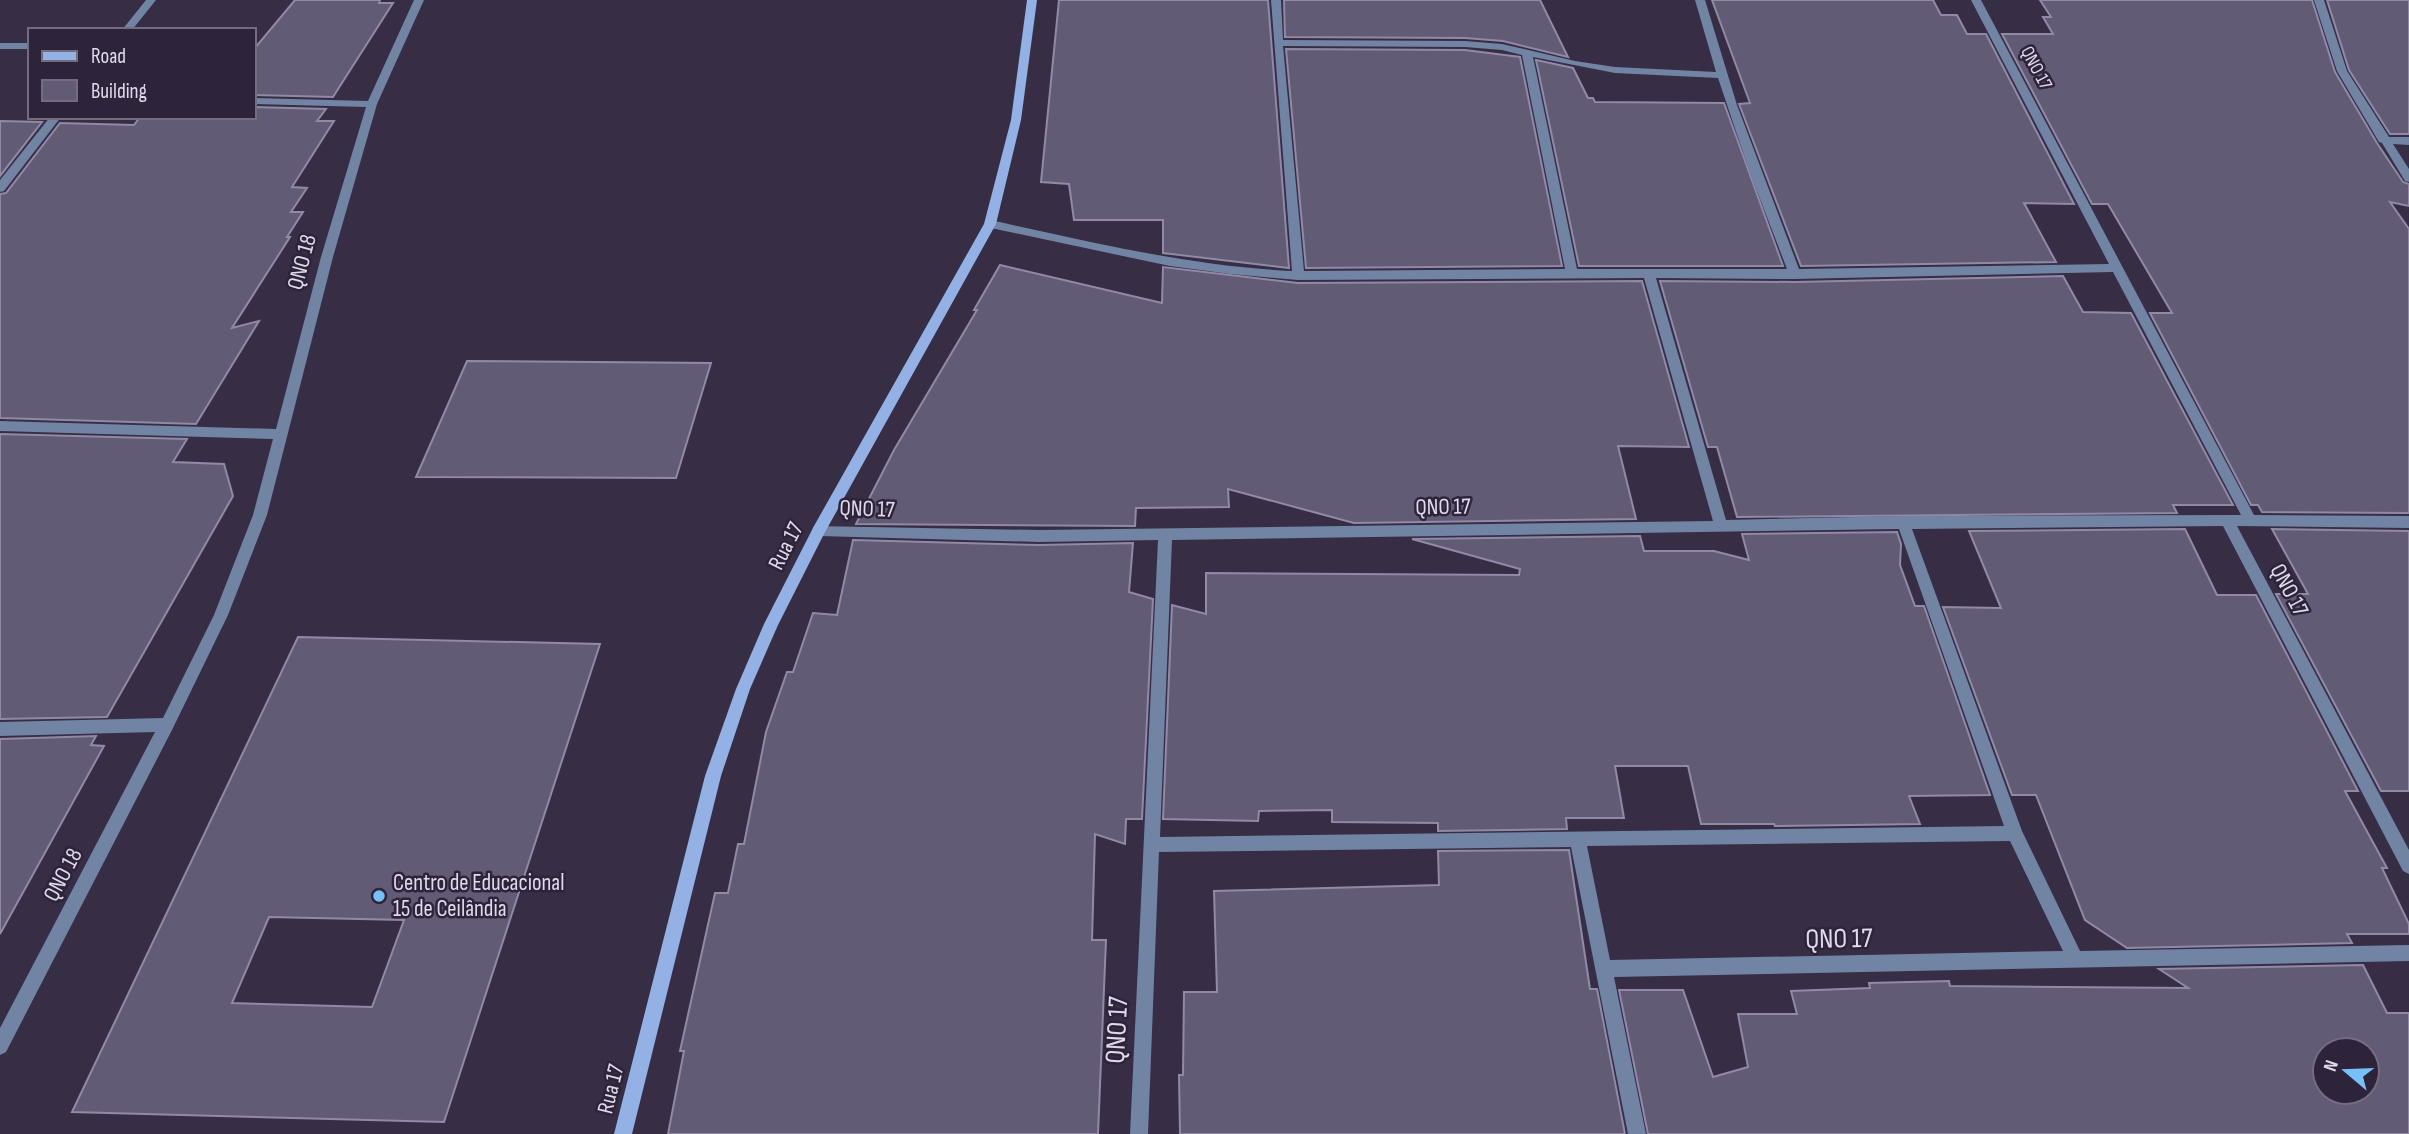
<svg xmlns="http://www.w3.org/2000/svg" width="2409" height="1134" viewBox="0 0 2409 1134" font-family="'Sofia Sans Condensed',sans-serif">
<rect width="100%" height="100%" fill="#372d45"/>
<g fill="#625b76" stroke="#9189a6" stroke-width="2" fill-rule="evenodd">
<polygon points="295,0 380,0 379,3 393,3 333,97 254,95 254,49"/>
<polygon points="1059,0 1268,0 1289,268 1163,253 1163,220 1074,220 1069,184 1041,182"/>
<polygon points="1284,0 1540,0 1568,57 1503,41 1465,38 1285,37"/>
<polygon points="1712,0 1933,0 1941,15 1957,15 1967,34 1986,34 2074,204 2024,203 2056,262 1801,266 1739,104 1750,103"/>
<polygon points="2040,0 2312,0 2335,72 2377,143 2403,182 2409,184 2409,206 2390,202 2409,229 2409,513 2262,512 2258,505 2251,505 2150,313 2172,313 2108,204 2092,204 2002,34 2053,34 2043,17 2051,17"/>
<polygon points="2327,0 2409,0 2409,134 2390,134 2349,70"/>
<polygon points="1286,49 1465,50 1520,57 1562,266 1306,268"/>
<polygon points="1536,60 1573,68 1588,98 1593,98 1595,102 1724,103 1783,266 1579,266"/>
<polygon points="254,107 326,109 317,121 334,121 292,187 307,188 291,212 303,212 287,237 290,237 232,328 259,321 196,424 0,418 0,194 6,193 60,123 134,125 140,117 254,117"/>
<polygon points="0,121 42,122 0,176"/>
<polygon points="1000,265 1162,303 1163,267 1298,283 1642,281 1689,447 1618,446 1636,519 1354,523 1228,489 1229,507 1136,508 1135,526 856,524 894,450 977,310 974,310"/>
<polygon points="2063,276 2083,312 2131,313 2233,505 2173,505 2177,513 1737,517 1717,447 1708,447 1660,281 1795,282"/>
<polygon points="467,361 711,363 676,478 416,477"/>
<polygon points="0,434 187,439 173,462 224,464 233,496 107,717 0,719"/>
<polygon points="2185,529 2217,595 2256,595 2358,791 2345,791 2387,868 2382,868 2409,924 2409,934 2347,934 2352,943 2127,948 2085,920 2036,795 2012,795 1943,607 2001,608 1969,531"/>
<polygon points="2272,529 2409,531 2409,791 2381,791 2276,594 2308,594"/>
<polygon points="1897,532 1901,544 1900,565 1915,606 1924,606 1990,795 1909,796 1920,824 1775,826 1774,824 1701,824 1688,766 1615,766 1624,818 1566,818 1567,829 1438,831 1438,823 1332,822 1332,810 1259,811 1258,821 1163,819 1172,605 1206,614 1206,573 1519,575 1520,569 1412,539 1640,536 1644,551 1714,551 1749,560 1742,534"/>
<polygon points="853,540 1039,545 1133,543 1129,592 1153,599 1142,819 1126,819 1125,844 1095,834 1092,940 1106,940 1098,1134 668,1134 684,1051 680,1051 715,893 728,893 738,844 744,844 766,732 787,672 793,672 813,613 837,615"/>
<path d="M298,637L600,644L444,1122L72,1112ZM269,917L404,920L372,1007L232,1003Z"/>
<polygon points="96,736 91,745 104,746 0,934 0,739"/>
<polygon points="1569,850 1590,989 1597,989 1625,1134 1180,1134 1179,1075 1183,1075 1184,992 1217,992 1214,891 1439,885 1438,851"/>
<path d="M2363,965L2387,1013H2409V1134H1648L1619,990H1683L1713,1077L1748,1067L1738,1014H1797L1791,991L1870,988L1869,983L1949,981L1950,986L2188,988L2159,969ZM2325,1050H2367V1092H2325Z"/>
</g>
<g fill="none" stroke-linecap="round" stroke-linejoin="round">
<g fill="#7184a4" fill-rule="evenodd">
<polygon points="146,0 156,0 132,30 122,30"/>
<polygon points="414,0 424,0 377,104 333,257 267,515 228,615 172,730 6,1052 0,1055 0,1028 155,732 0,736 0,722 163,718 214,615 253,515 273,439 0,431 0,421 276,429 321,257 366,107 254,104 254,98 368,101"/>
<path d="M1271,0H1281L1283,40L1465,41L1502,44L1575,61L1615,67L1716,72L1695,0H1705L1737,105L1799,269L2109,264L1971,0H1981L2254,515L2409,516V528L2237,526L2409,850V874L2403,871L2223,526L1912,529L2022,831L2080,951L2409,945V961L1614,977L1646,1134H1628L1571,847L1159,852L1148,1134H1130L1158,540L1039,542L819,536L814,534L812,530L814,526L1039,530L1713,521L1644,278L1298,280L1230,274L1170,266L986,227V221L990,220C1090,242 1189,266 1292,271ZM1283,46L1465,47L1502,50L1522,55L1565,269L1304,271ZM1533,57L1615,73L1718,78L1750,173L1787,269H1577ZM2113,272L2241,515L1903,516L1726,520L1656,278L1795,279ZM1899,529L2004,826L1160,837L1172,540ZM2010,841L2063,951L1610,960L1587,846Z"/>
<polygon points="2314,0 2324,0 2347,71 2389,137 2409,137 2409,145 2393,144 2409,169 2409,182 2405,181 2382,143 2379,142 2337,71"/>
<rect x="0" y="43" width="30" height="6"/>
<polygon points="50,117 61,117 4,191 0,192 0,180"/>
</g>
<polygon fill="#94b1e6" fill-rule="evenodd" points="1027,0 1037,0 1021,120 996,224 824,534 778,625 750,689 721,776 632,1134 614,1134 705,776 736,689 764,624 814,526 984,224 1011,120"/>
</g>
<circle fill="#77bff7" stroke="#2d233a" stroke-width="2.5" cx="379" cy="896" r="7"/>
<g text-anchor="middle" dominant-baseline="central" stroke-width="5" stroke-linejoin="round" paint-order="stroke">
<g font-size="19" fill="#e0daea" stroke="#2d233a">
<text transform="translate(2036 68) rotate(62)">QNO 17</text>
</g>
<g font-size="23" fill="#e0daea" stroke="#2d233a">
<text transform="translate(302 262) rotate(-75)">QNO 18</text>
<text transform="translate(1443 507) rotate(-1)">QNO 17</text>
<text transform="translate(867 509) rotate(2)">QNO 17</text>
<text transform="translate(786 546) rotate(-63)">Rua 17</text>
<text transform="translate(2289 590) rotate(62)">QNO 17</text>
<text transform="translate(63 875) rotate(-62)">QNO 18</text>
<text transform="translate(611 1089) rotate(-76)">Rua 17</text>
</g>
<g font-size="23" fill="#e0daea" stroke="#2d233a" text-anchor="start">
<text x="393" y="883">Centro de Educacional<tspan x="393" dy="26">15 de Ceilândia</tspan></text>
</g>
<g font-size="28" fill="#e0daea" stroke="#2d233a">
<text transform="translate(1839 939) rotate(-1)">QNO 17</text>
<text transform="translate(1117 1030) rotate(-87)">QNO 17</text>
</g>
</g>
<rect x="28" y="28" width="228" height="91" fill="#2d233a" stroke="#756c80" stroke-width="2"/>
<rect x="42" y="51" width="35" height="10" fill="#94b1e6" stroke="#756c80" stroke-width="2"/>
<text x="91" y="63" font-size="21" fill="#e0daea">Road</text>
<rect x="42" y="80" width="35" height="21" fill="#625b76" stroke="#756c80" stroke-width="2"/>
<text x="91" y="98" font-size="21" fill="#e0daea">Building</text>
<g transform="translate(2346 1071) rotate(289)"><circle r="33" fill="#2d233a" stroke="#756c80" stroke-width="2"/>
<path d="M0-5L12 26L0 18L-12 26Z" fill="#77bff7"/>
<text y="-10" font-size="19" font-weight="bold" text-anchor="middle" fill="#e0daea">N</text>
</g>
</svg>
